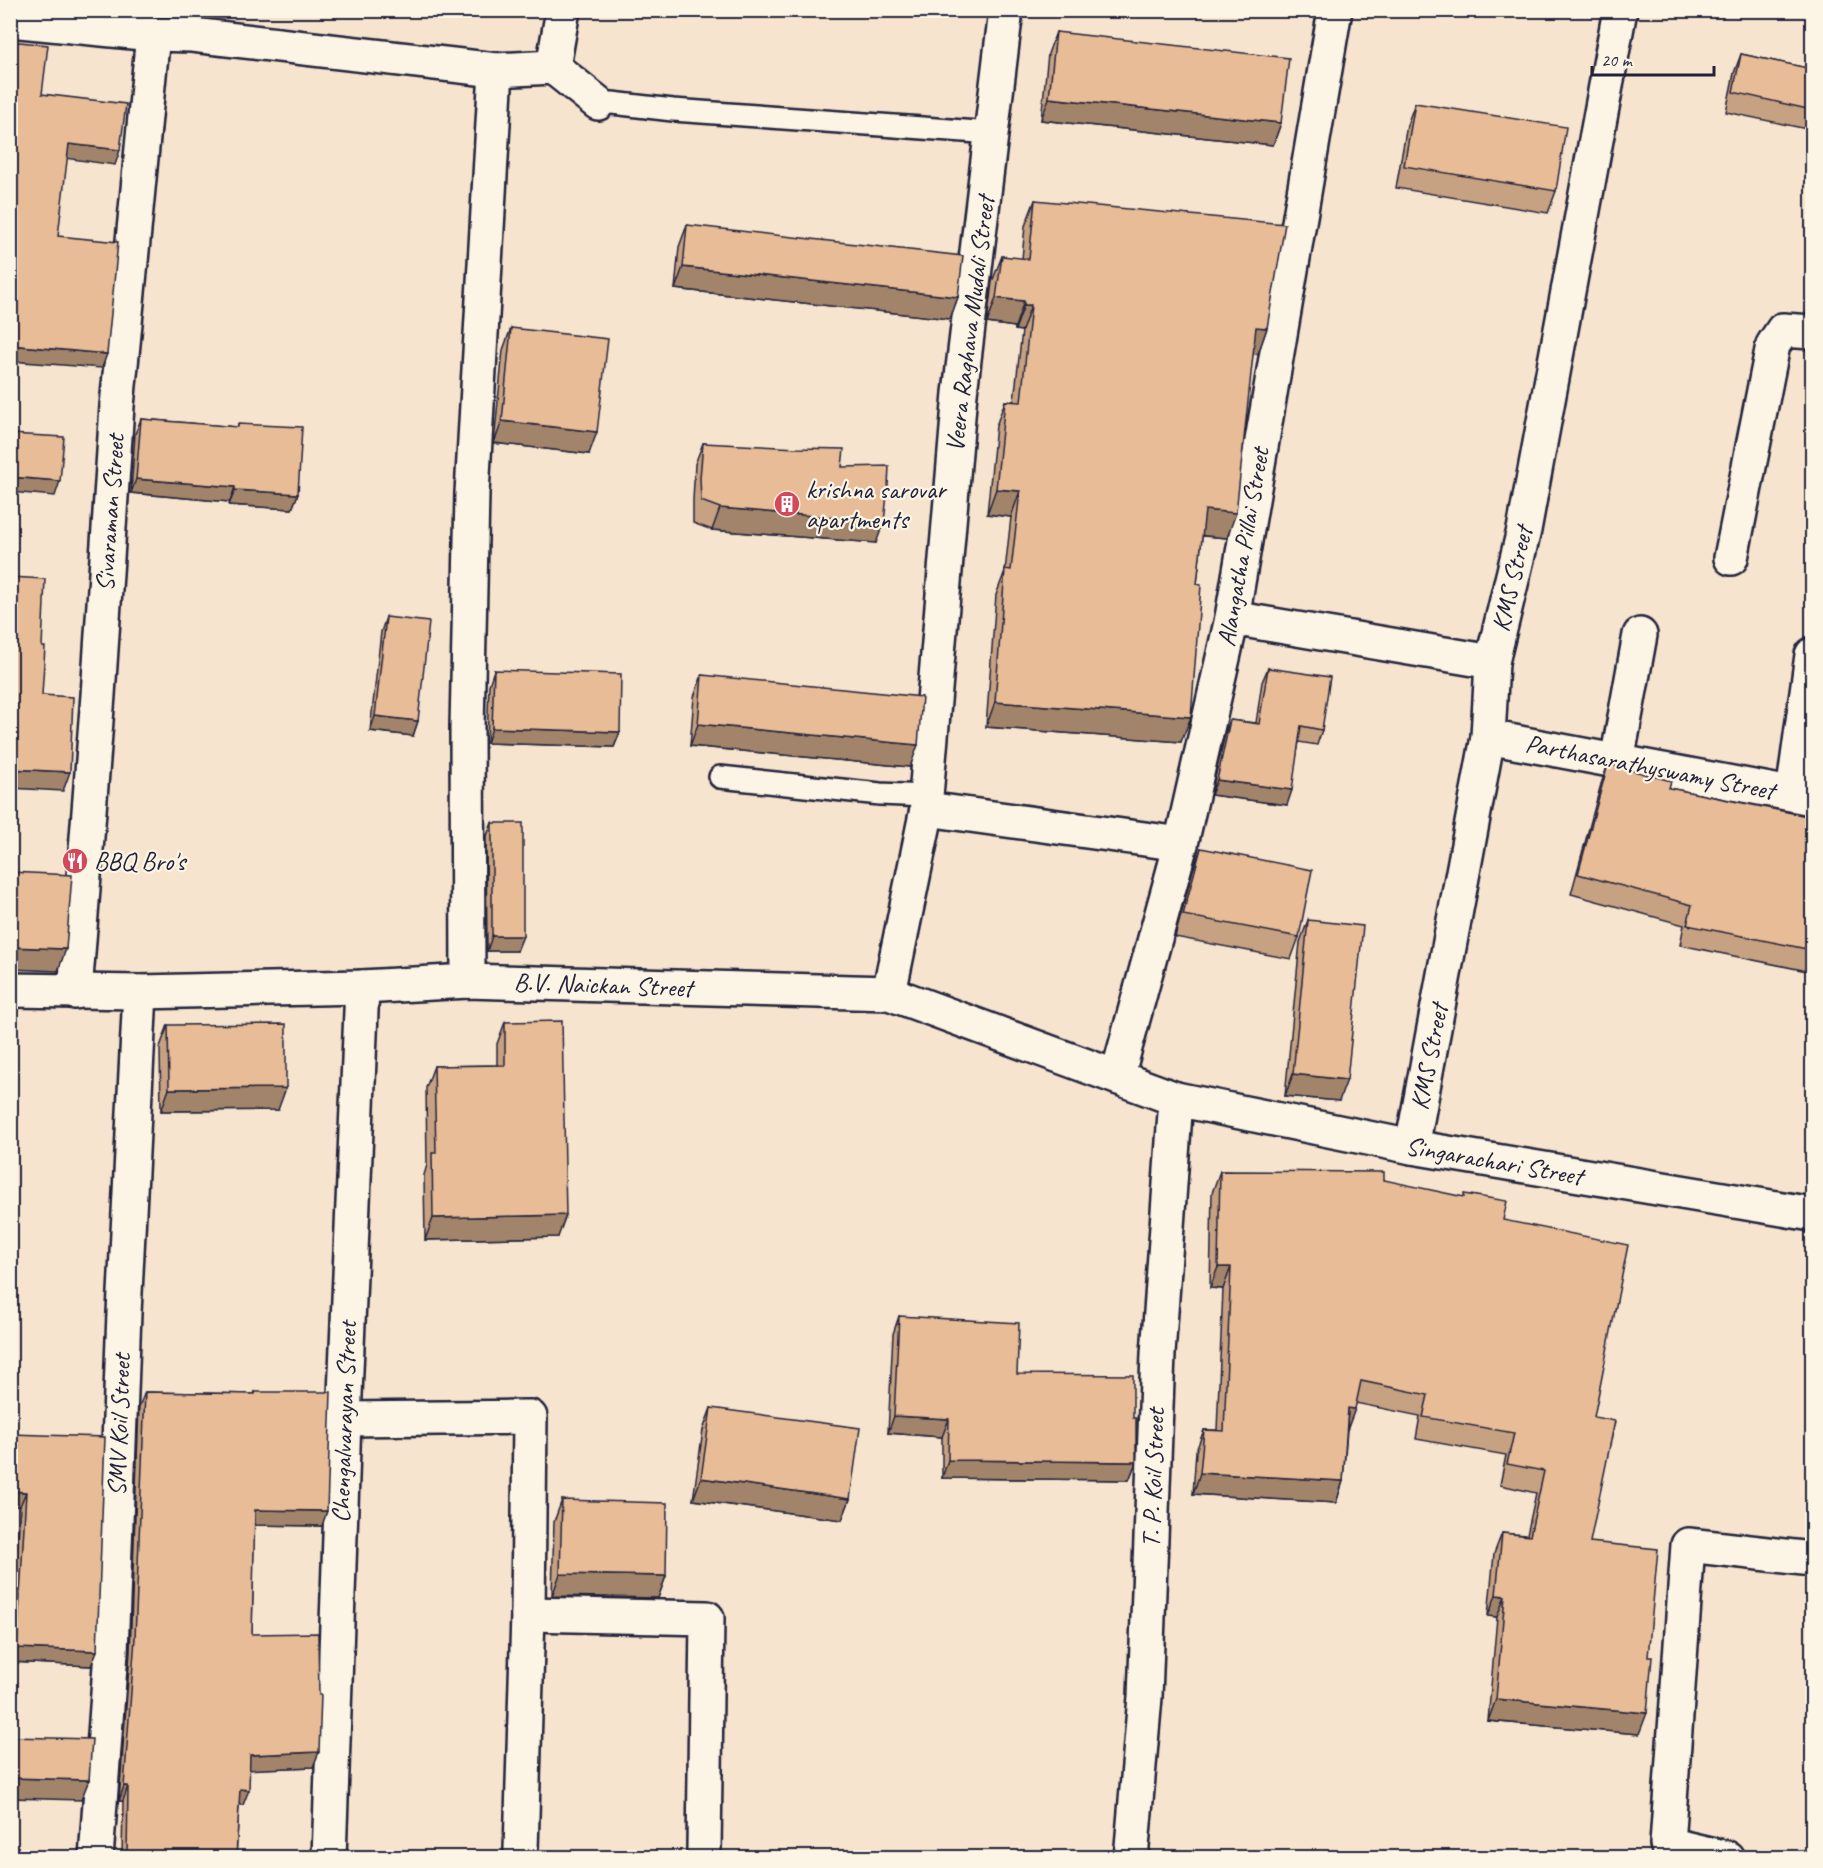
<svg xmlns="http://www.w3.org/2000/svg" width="1823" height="1868" viewBox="0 0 1823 1868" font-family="Caveat,sans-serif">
<rect width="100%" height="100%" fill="#f6e4ce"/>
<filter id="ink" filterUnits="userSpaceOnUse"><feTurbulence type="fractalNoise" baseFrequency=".0167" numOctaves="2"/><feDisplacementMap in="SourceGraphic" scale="12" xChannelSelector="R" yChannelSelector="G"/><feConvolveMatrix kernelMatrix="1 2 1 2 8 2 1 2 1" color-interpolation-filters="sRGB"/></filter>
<g filter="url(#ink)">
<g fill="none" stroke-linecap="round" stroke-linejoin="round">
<g stroke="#22223b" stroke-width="26">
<g id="lane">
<polyline points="612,103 673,110 992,133"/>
<polyline points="720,777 880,794 926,796"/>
</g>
</g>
<g stroke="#22223b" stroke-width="38">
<g id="street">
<polyline points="10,20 153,34 192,35 496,70 553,67 598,103"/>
<polyline points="553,67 563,10"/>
<polyline points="1731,558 1773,345 1783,330 1812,332"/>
<polyline points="1232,618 1492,662"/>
<polyline points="1488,737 1812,798"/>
<polyline points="1617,761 1640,635"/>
<polyline points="1793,794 1812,655"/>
<polyline points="927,809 1181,844"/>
<polyline points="468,981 467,728 472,493 496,70"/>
<polyline points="10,990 140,992 362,987 468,981 889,993 1176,1099 1412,1147 1812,1214"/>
<polyline points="75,992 98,695 117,406 153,34"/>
<polyline points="889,993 927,809 926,796 960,393 1006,10"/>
<polyline points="1117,1077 1181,844 1232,618 1335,10"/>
<polyline points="1412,1147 1488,737 1492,662 1524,530 1620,10"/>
<polyline points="344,1419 530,1417 528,1614 521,1850"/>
<polyline points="528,1614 707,1618 704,1850"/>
<polyline points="96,1858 111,1652 124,1313 140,992"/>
<polyline points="329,1858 344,1419 362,987"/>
<polyline points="1131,1858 1145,1697 1158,1354 1176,1099"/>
<polyline points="1727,1858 1667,1844 1688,1545 1812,1559"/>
</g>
</g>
<use href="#lane" stroke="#fcf5e5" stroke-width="21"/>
<use href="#street" stroke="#fcf5e5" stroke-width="33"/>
</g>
<g fill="#c7a282" stroke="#22223b" stroke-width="1.5">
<polygon points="1056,32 1281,123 1273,145 1041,120 1048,54"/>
<polygon points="1741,54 1812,69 1812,130 1726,112 1734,73"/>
<polygon points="1415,103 1556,191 1548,213 1396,188 1407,125"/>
<polygon points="1035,200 1267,328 1258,354 1253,353 1227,538 1202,536 1197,584 1181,742 986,727 996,595 1005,571 1011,517 987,514 996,426 1005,401 1014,401 1022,331 1015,330 1015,327 987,323 992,282 1002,256 1022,259 1025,226"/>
<polygon points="687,225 958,297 950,319 675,289 679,247"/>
<polygon points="511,328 589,454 494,443 503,350"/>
<polygon points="141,419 237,427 238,424 298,494 292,509 229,505 230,502 131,493 135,434"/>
<polygon points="703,443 842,467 876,543 712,530 693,523 693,500 695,464"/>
<polygon points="386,617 418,721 413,736 370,731 381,632"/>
<polygon points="1268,668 1322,730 1317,745 1299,742 1287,805 1211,795 1225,734 1230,720 1256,723 1262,682"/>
<polygon points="494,670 620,732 614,747 487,743 489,685"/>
<polygon points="702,675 910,767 690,746 694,697"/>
<polygon points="1608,764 1669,788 1812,817 1812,972 1680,945 1684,925 1571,894 1601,784"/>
<polygon points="492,823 517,951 487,951 486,838"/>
<polygon points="1201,848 1299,937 1291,959 1175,937 1193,870"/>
<polygon points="1308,920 1339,1101 1285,1096 1300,942"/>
<polygon points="505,1022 558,1237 425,1240 424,1175 427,1165 426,1088 434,1066 497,1065 497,1044"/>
<polygon points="168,1025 278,1110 161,1111 160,1047"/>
<polygon points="1220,1171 1384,1180 1503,1220 1594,1417 1590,1542 1639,1734 1488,1721 1497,1617 1488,1616 1494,1554 1502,1533 1527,1535 1536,1493 1500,1485 1506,1455 1416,1439 1420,1416 1356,1403 1347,1430 1343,1481 1336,1503 1193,1494 1196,1451 1204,1430 1217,1430 1223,1289 1210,1288 1212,1193"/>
<polygon points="899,1316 1017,1374 1133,1418 1136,1462 1129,1480 942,1478 942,1437 888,1433 893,1334"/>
<polygon points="145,1392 254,1394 255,1392 322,1526 254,1525 252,1634 313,1767 249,1769 243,1805 239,1804 236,1857 122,1857 123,1801 119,1801 130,1653 139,1407"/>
<polygon points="711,1408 850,1499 842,1520 693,1500 703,1430"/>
<polygon points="10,1434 91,1666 11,1662 20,1506 10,1506"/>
<polygon points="562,1500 666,1576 658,1598 552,1596 554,1522"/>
</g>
<g fill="#a2846a" stroke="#22223b" stroke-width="1.5">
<polygon points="1049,98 1281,123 1273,145 1041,120"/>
<polygon points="69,144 120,150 115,165 64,158"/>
<polygon points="683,267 958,297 950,319 675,289"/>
<polygon points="996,298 1024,301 1015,327 987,323"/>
<polygon points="1024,305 1031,305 1022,331 1015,330"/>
<polygon points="1256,327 1267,328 1258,354 1247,353"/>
<polygon points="10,345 107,354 102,368 10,361"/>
<polygon points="502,421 597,432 589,454 494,443"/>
<polygon points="10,477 60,481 55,496 10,492"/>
<polygon points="136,479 235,487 230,502 131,493"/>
<polygon points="996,489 1020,491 1011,517 987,514"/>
<polygon points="235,490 298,494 292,509 229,505"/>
<polygon points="720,508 884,522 876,543 712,530"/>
<polygon points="1205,510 1236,513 1227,538 1196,535"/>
<polygon points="995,702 1191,717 1181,742 986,727"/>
<polygon points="375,716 418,721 413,736 370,731"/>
<polygon points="698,724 918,745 910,767 690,746"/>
<polygon points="492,728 620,732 614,747 487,743"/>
<polygon points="10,769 70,772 63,791 10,788"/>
<polygon points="1217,780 1292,790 1287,805 1211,795"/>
<polygon points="492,936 523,936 517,951 487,951"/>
<polygon points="10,947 66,949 58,971 10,969"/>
<polygon points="1293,1074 1347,1080 1339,1101 1285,1096"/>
<polygon points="286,1088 278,1110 161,1111 169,1089"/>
<polygon points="566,1215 558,1237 425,1240 433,1218"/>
<polygon points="1218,1267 1231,1267 1223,1289 1210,1288"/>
<polygon points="1348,1408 1355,1409 1347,1430"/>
<polygon points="894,1416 949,1419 942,1437 888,1433"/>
<polygon points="948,1460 1136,1462 1129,1480 942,1478"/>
<polygon points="1200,1473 1343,1481 1336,1503 1193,1494"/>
<polygon points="701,1478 850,1499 842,1520 693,1500"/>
<polygon points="10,1491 26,1492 20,1506 10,1506"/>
<polygon points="255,1510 327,1511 322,1526 249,1525"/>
<polygon points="560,1574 666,1576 658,1598 552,1596"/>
<polygon points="1496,1595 1505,1596 1497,1617 1488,1616"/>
<polygon points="17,1648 97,1651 91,1666 11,1662"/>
<polygon points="1496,1699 1647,1713 1639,1734 1488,1721"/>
<polygon points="319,1752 313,1767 244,1770 250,1755"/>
<polygon points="10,1778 89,1780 81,1800 10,1798"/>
<polygon points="124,1786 128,1786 123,1801 119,1801"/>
<polygon points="240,1789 249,1790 243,1805 234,1804"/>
</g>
<g fill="#e7bc97" stroke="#22223b" stroke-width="1.5">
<polygon points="1056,32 1289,58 1281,123 1049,98"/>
<polygon points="10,41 48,45 42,94 126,104 120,150 69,144 58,236 118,242 107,354 10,345"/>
<polygon points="1741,54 1812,69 1812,110 1733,92"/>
<polygon points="1415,103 1566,127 1556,191 1404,166"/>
<polygon points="1035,200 1285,224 1267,328 1256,327 1236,513 1205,510 1197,584 1201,585 1191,717 995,702 1005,569 1011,570 1020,491 996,489 1005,401 1021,402 1031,305 1024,305 1024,301 996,298 1002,256 1029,259"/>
<polygon points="687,225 963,256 958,297 683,267"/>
<polygon points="511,328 608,339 597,432 502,421"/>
<polygon points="141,419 238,427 238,424 302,427 298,494 235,490 235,487 136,479"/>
<polygon points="10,434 64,437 60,481 10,477"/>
<polygon points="703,443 797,448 844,449 842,467 889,466 888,486 884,522 720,508 701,501 700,478"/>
<polygon points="10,577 45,579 42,647 45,647 42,695 73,697 70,772 10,769"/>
<polygon points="386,617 429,622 418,721 375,716"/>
<polygon points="1268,668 1330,677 1322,730 1301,726 1292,790 1217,780 1230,720 1259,724"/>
<polygon points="494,670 621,674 620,732 492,728"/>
<polygon points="702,675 922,697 918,745 698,724"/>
<polygon points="1608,764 1671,781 1669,788 1812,817 1812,950 1687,925 1692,905 1578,874"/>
<rect x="492" y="823" width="31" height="113"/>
<polygon points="1201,848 1312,870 1299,937 1183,915"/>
<polygon points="10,872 72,875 66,949 10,947"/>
<polygon points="1308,920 1363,926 1347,1080 1293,1074"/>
<polygon points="562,1021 566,1215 433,1218 432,1153 436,1153 434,1066 505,1065 505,1022"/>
<polygon points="286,1024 286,1088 169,1089 168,1025"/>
<polygon points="1220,1171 1384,1172 1384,1180 1464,1197 1464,1194 1507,1201 1503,1220 1628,1245 1594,1417 1615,1421 1590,1542 1658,1549 1648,1657 1652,1657 1647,1713 1496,1699 1505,1596 1496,1595 1502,1533 1530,1536 1544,1471 1507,1464 1514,1433 1423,1417 1428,1395 1361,1381 1355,1409 1348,1408 1343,1481 1200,1473 1204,1430 1224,1431 1231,1267 1218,1267"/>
<polygon points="899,1316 1019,1323 1017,1374 1133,1375 1133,1418 1136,1418 1136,1462 948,1460 949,1419 894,1416"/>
<polygon points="145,1392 255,1394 255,1392 331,1392 327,1511 255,1510 252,1634 318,1633 319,1695 321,1695 319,1752 250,1755 249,1790 240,1789 236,1857 127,1857 128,1786 124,1786 135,1638"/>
<polygon points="711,1408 860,1428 850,1499 701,1478"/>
<polygon points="10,1434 105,1437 97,1651 17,1648 26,1492 10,1491"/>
<polygon points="562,1500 667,1503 666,1576 560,1574"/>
<polygon points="10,1737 92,1739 89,1780 10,1778"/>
</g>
</g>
<defs>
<g id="building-disc" transform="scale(1.35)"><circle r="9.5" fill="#d1495b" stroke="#fcf5e5"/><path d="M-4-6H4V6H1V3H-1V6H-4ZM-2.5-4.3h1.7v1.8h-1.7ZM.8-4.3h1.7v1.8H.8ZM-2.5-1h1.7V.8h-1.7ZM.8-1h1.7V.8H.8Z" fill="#fff"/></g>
<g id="restaurant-disc" transform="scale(1.35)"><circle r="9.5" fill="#d1495b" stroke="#fcf5e5"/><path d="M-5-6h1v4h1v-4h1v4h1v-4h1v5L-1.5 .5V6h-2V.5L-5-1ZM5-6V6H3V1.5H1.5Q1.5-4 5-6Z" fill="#fff"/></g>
</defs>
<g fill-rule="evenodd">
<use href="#building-disc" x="787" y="504"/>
<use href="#restaurant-disc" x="75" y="861"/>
</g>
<g text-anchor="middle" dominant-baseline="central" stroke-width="4.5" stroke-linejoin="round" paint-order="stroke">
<g font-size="26" fill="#22223b" stroke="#fcf5e5">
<text transform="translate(970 324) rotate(-83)">Veera Raghava Mudali Street</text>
<text transform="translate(110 513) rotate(-86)">Sivaraman Street</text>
<text transform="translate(1243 547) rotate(-80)">Alangatha Pillai Street</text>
<text transform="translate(1512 579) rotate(-77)">KMS Street</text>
<text transform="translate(1650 767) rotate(11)">Parthasarathyswamy Street</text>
<text transform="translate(603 985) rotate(2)">B.V. Naickan Street</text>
<text transform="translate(1429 1057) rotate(-79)">KMS Street</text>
<text transform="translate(1494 1161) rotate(10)">Singarachari Street</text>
<text transform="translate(344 1422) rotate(-88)">Chengalvarayan Street</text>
<text transform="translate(119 1425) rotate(-88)">SMV Koil Street</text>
<text transform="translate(1153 1478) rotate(-88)">T. P. Koil Street</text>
</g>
<g font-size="26" fill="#22223b" stroke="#fcf5e5" text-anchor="start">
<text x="806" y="489">krishna sarovar<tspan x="806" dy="30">apartments</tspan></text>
<text x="94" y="861">BBQ Bro's</text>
</g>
</g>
<rect width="1823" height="1868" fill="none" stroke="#fcf5e5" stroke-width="36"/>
<rect x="18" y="18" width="1787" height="1832" fill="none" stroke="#22223b" stroke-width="2" filter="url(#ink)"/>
<path d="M1592 66v9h122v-9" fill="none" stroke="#22223b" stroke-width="3"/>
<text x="1601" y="66" font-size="18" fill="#22223b" stroke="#fcf5e5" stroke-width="4.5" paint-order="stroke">20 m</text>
</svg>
